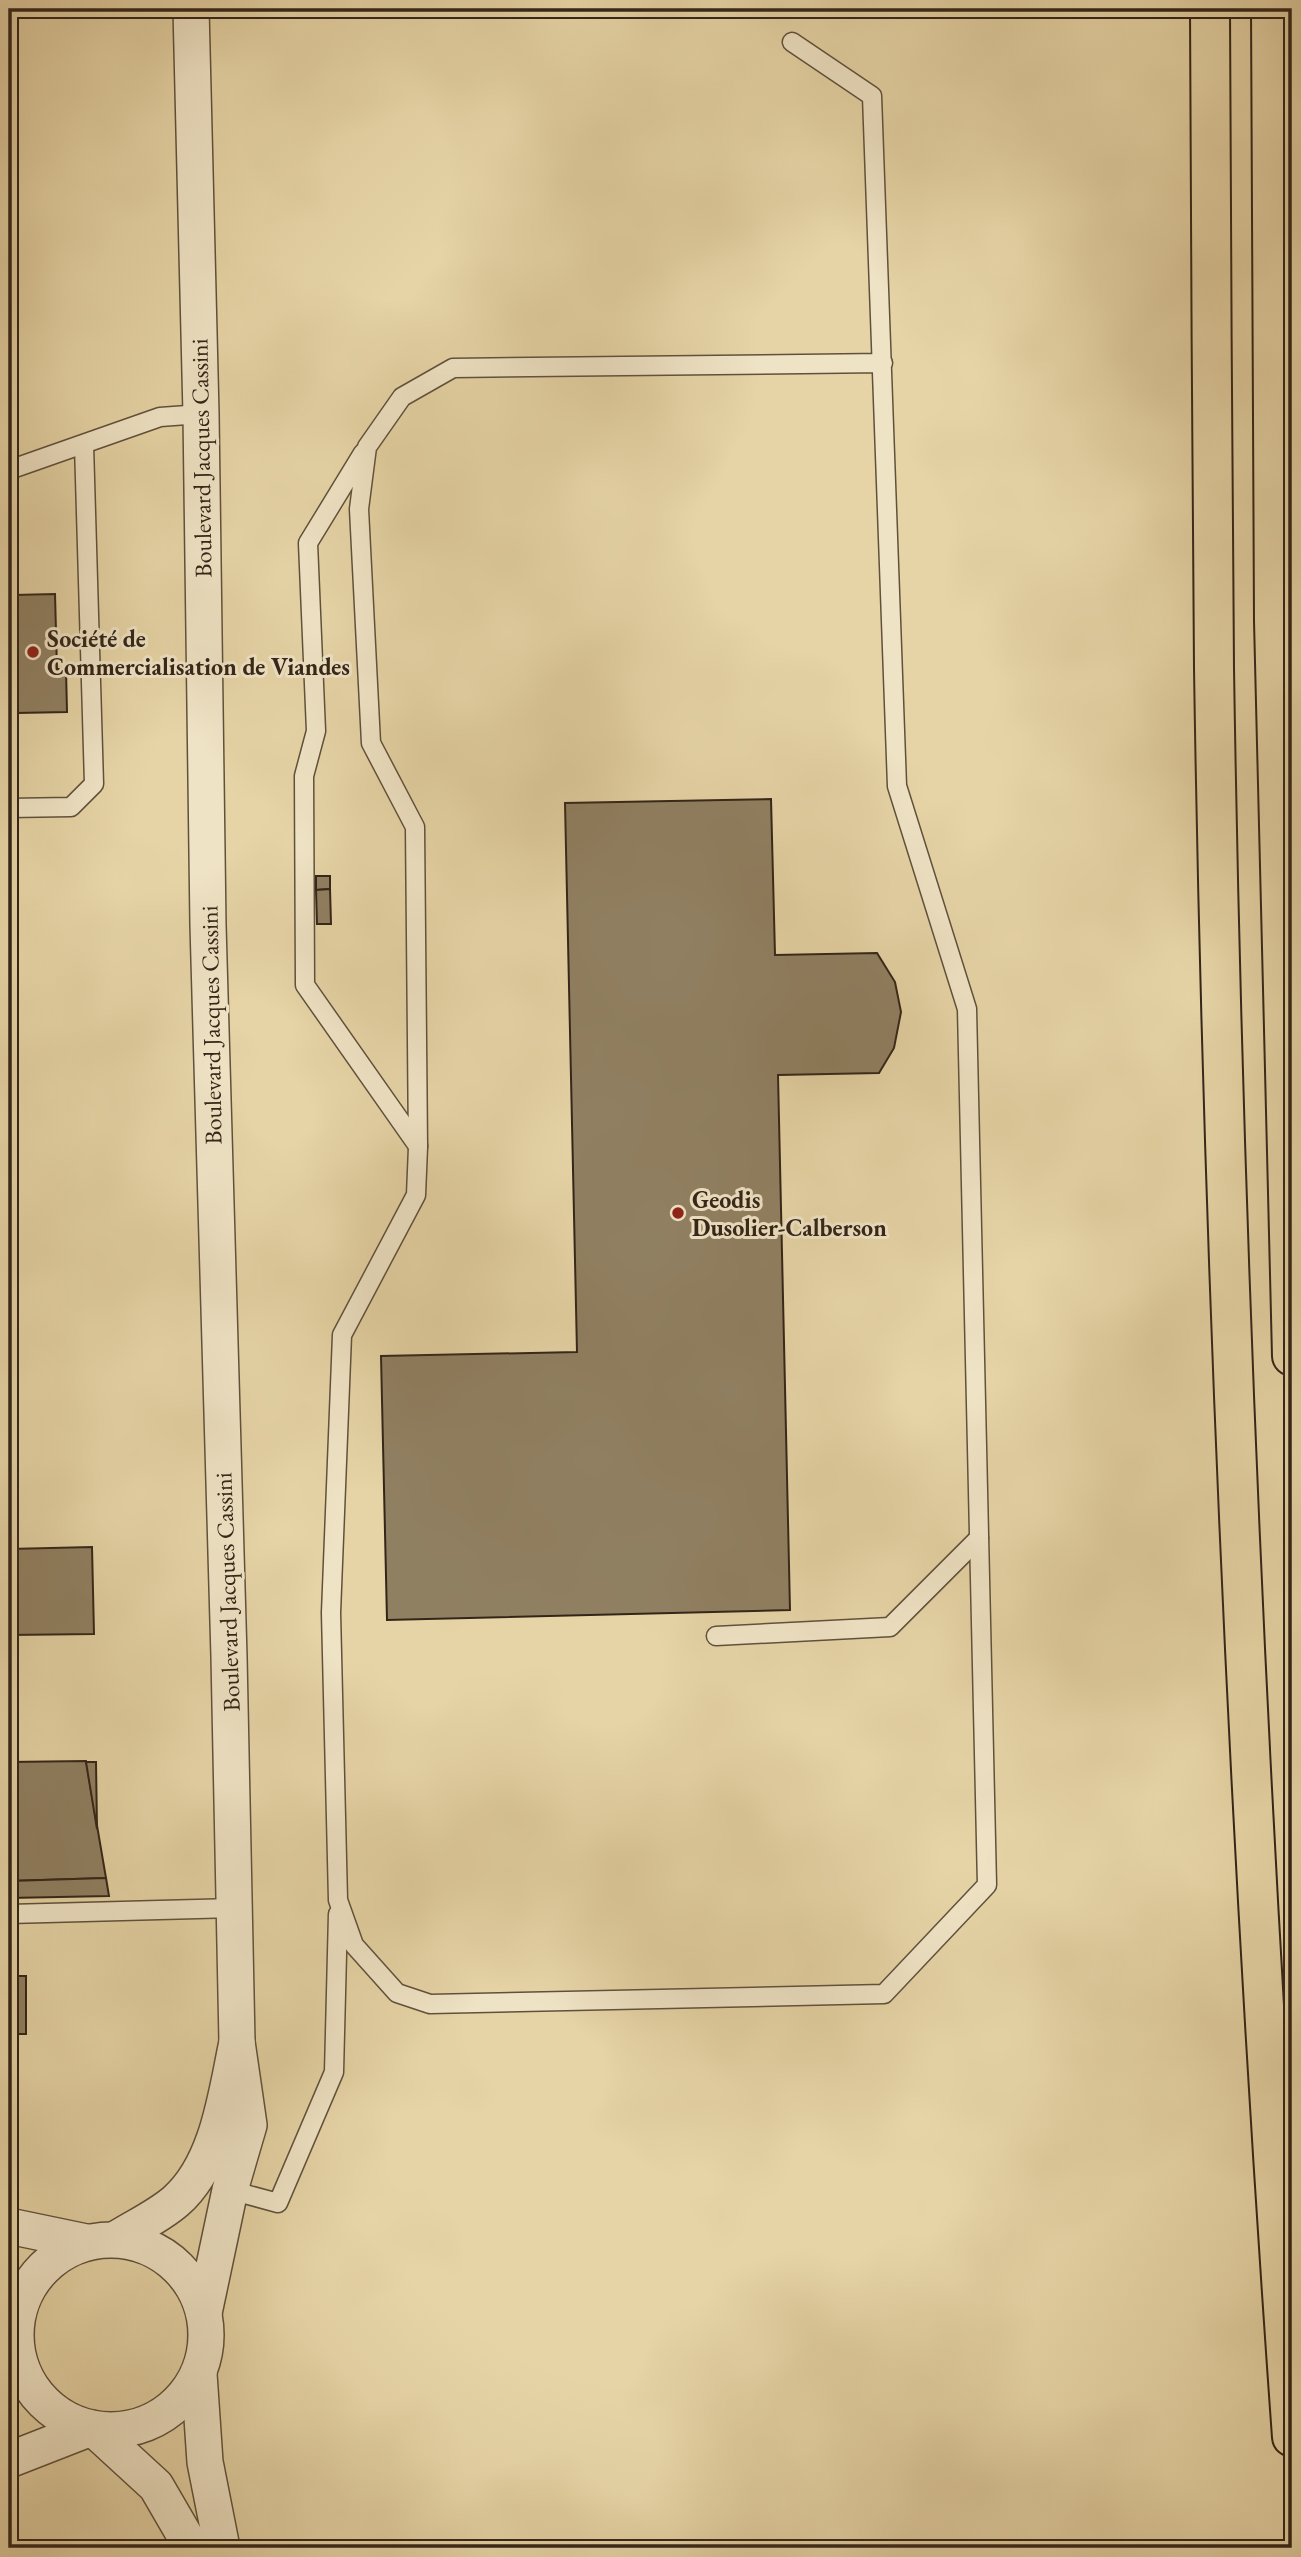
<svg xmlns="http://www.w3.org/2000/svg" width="1301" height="2557" viewBox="0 0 1301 2557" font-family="'EB Garamond',serif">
<rect width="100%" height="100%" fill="#e6d4a6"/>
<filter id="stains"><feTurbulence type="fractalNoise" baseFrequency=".00286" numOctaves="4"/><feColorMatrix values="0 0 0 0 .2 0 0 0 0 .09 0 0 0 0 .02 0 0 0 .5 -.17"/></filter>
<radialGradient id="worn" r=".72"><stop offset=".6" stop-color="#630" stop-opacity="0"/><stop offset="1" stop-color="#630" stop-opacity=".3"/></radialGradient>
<g fill="#908062" stroke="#332519" stroke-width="2">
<polygon points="14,573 14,595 55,594 57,669 66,669 67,712 17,713 18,739 9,739 9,574"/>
<polygon points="771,799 775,955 877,953 895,982 901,1012 894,1048 879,1073 778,1075 790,1610 387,1620 381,1356 577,1352 565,803"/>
<polygon points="316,876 330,876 330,889 316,890"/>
<polygon points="330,889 331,924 317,924 316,890"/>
<polygon points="92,1547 94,1634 9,1635 9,1549"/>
<polygon points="86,1761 106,1878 9,1881 9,1762"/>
<polygon points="86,1762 96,1762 97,1829"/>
<polygon points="106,1878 109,1896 9,1898 9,1881"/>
<rect x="9" y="1976" width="17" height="58"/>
</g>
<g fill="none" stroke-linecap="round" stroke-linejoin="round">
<g stroke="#60513c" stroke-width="21">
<g id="lane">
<polyline points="792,42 872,96 897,786 967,1009 987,1885 884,1994 430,2004 397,1993 354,1945 338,1900 331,1613 342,1335 416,1195 418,1147 415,827 371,743 359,509 367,447 402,397 453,368 883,363"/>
<polyline points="363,453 308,543 316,731 304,776 305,985 418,1146"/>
<polyline points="9,470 160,417 201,414"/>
<polyline points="9,808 71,807 94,784 84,445"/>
<polyline points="716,1636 890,1627 979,1538"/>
<polyline points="9,1914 235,1908"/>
<polyline points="230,2190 278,2203 334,2072 338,1914"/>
</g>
</g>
<g stroke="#60513c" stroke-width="38">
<g id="street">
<polyline points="191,9 201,414 208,925 229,1657 237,2042"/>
<polyline points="9,2226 86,2242"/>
<path d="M116,2239C135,2227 159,2216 176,2201C218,2164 226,2094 237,2042L249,2125L230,2190L204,2313"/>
<circle cx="111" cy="2335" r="95"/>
<polyline points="199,2374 205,2462 222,2548"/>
<polyline points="95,2430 156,2486 192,2548"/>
<polyline points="9,2460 91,2428"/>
</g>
</g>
<g stroke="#332519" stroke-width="42">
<g id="highway">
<path d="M1210,9C1212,229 1211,448 1214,668C1223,1258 1250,1849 1292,2437"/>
<polyline points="1271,9 1274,621 1292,1356"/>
</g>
</g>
<use href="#lane" stroke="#efe3c5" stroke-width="18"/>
<use href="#street" stroke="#efe3c5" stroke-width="35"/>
<use href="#highway" stroke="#e6d4a6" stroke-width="38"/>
</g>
<g fill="#8f2418" stroke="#efe3c5" stroke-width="2.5">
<circle cx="33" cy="652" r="7"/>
<circle cx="678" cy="1213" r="7"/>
</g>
<g text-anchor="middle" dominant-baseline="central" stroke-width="6" stroke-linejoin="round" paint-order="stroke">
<g font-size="24" fill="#332519" stroke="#efe3c5">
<text transform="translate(201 458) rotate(-91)">Boulevard Jacques Cassini</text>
<text transform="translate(211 1025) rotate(-91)">Boulevard Jacques Cassini</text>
<text transform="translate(227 1592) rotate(-92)">Boulevard Jacques Cassini</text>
</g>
<g font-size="24" font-weight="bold" fill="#332519" stroke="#efe3c5" text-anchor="start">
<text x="47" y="638">Société de<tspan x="47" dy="28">Commercialisation de Viandes</tspan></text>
<text x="692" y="1199">Geodis<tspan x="692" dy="28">Dusolier-Calberson</tspan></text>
</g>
</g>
<rect width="1301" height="2557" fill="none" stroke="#e6d4a6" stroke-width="35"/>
<rect x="10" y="10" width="1280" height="2536" fill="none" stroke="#332519" stroke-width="3.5"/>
<rect x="18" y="18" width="1266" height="2522" fill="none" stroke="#332519" stroke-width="2"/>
<rect width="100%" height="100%" filter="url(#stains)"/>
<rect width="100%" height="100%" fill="url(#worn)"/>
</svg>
